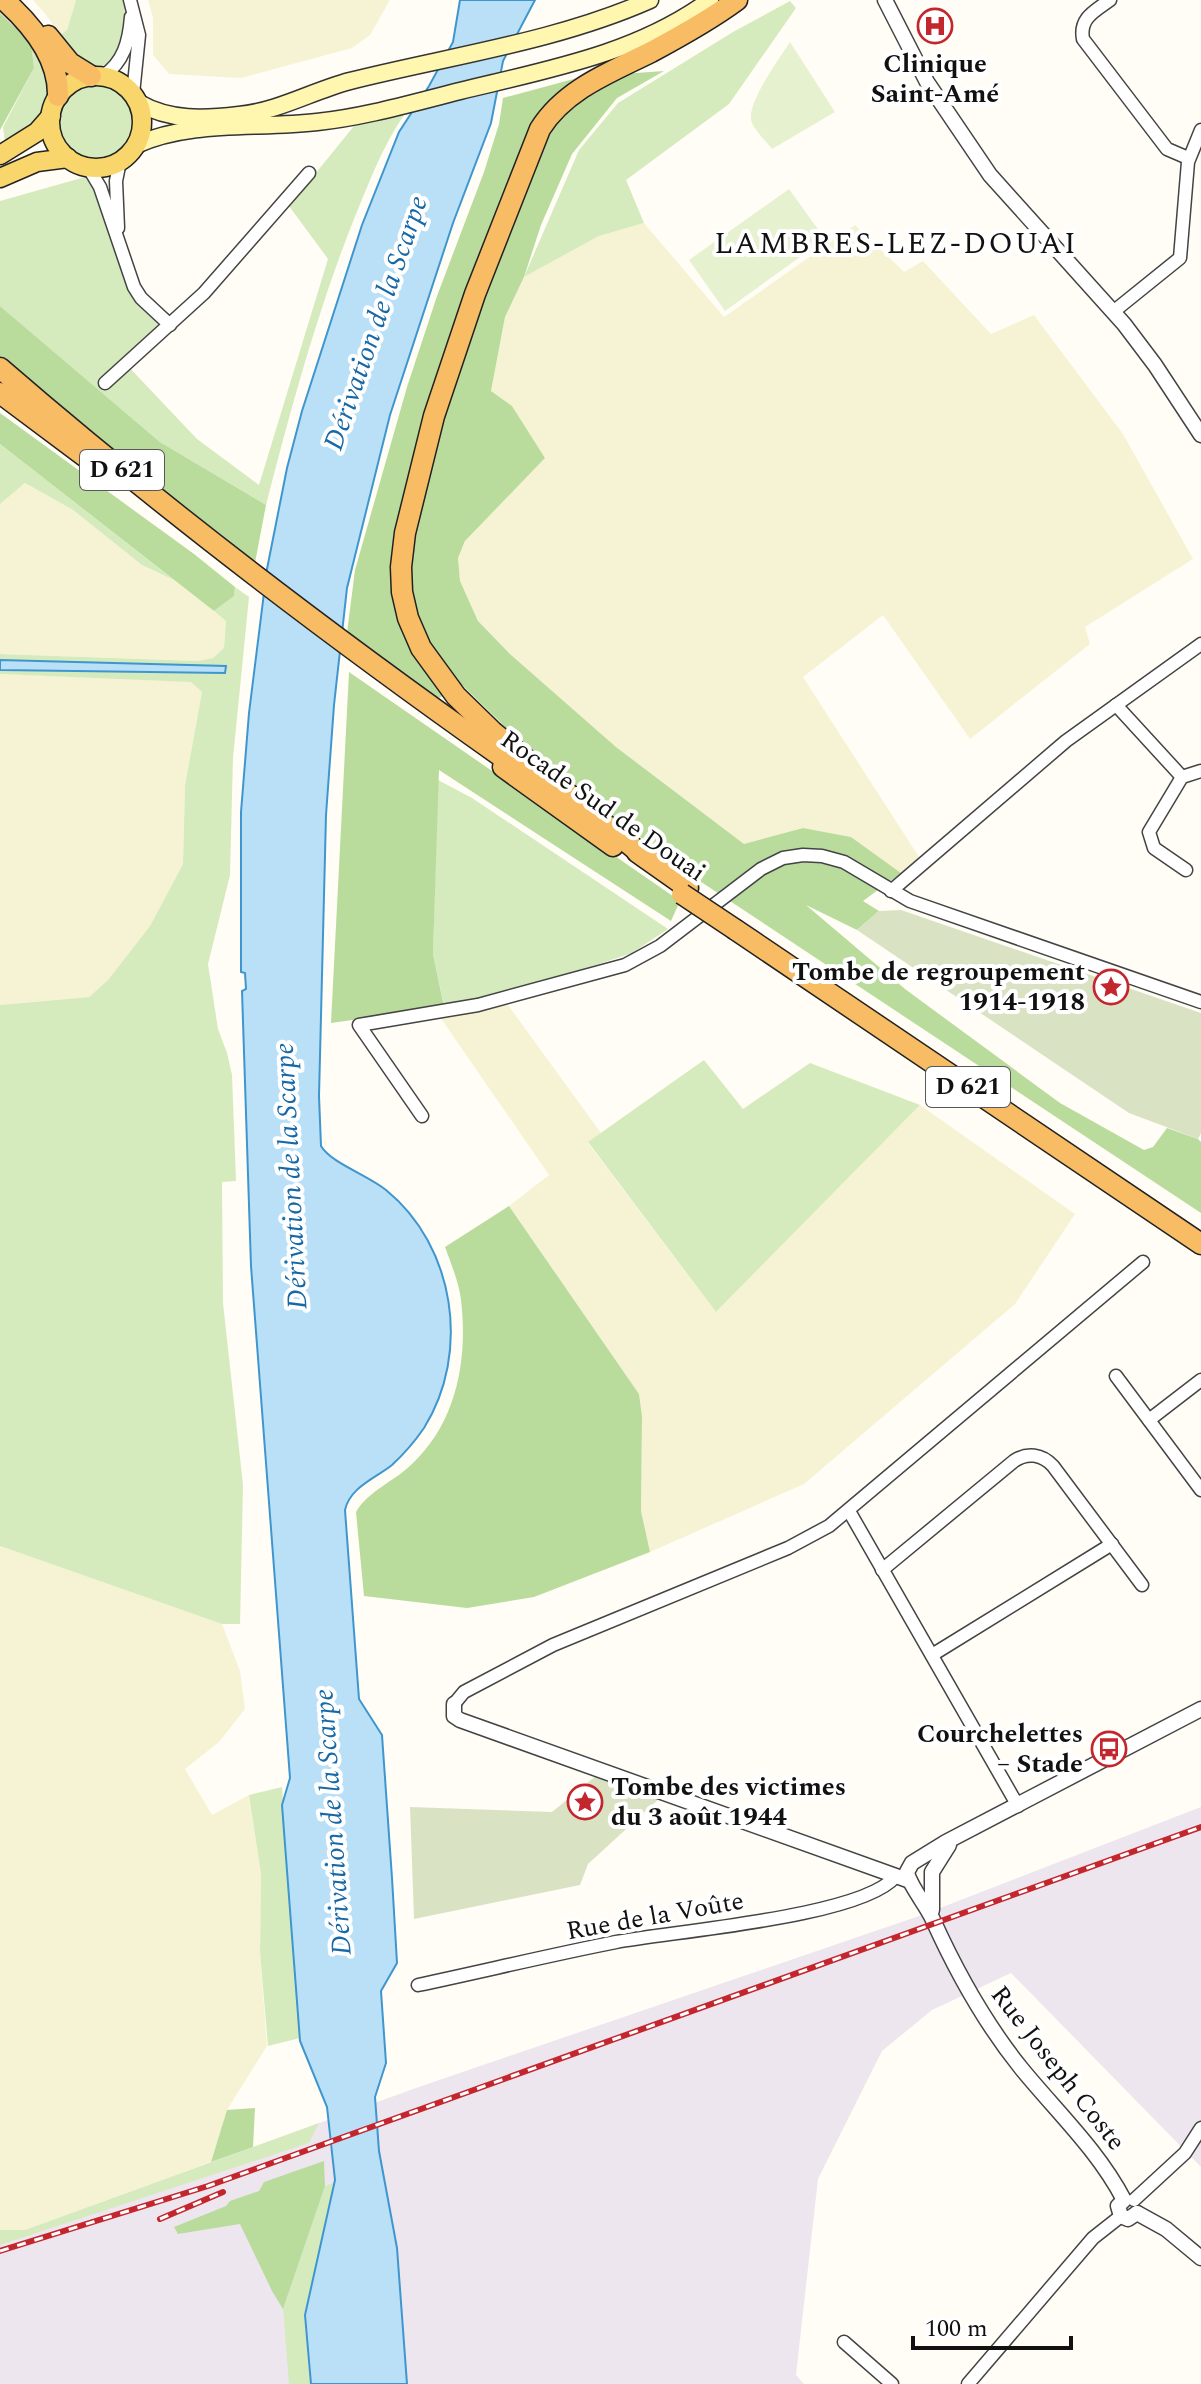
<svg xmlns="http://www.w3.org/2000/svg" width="1201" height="2384" viewBox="0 0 1201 2384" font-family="Spectral,serif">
<rect width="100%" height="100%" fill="#fffdf5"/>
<polygon fill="#eee6ef" points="1201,1807 1201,2167 1011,1973 932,2010 882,2051 818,2179 796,2375 804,2384 0,2384 0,2230 25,2230 416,2088 922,1915"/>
<g fill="#f6f3d4">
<polygon points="33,0 76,0 67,30 60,35 47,16"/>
<polygon points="148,0 390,0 370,35 352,48 241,78 169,74 153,55 153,18"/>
<polygon points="644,223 724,317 855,225 904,272 923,261 991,334 1034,315 1123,434 1193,559 1085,627 1090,644 970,739 883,615 803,677 919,857 901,873 851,837 803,828 744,844 616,747 510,654 478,621 460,581 458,558 466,540 545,458 512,406 491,391 505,317 524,277 599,236"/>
<polygon points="25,483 73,510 142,565 174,580 214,611 226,621 224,648 213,658 197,661 0,654 0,504"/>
<polygon points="0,674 167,680 191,682 202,692 185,785 183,864 150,926 108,980 89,997 0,1005"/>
<polygon points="508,1005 601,1133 588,1143 716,1312 920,1105 1075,1214 1015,1304 804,1484 650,1552 641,1511 642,1416 639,1394 509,1206 549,1175 440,1017"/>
<polygon points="0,1546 222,1624 240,1671 245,1709 219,1742 185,1769 212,1815 249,1795 261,1874 260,1952 267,2046 227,2110 211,2162 25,2230 0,2230"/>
</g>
<g fill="#d5ebbd">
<path d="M76,0H124C127,34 127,76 80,65L60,35L67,30Z"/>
<polygon points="790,1 796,8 729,104 626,180 644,223 599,236 524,277 579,150 618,103 733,32"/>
<path d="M31,43L44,61L52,90C43,117 30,129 5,143L3,127L34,68Z"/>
<circle cx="96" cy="122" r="37"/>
<path d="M404,115C382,147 369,183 354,219C317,312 291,408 266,505L160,442L0,306V201L85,177L93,189L129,289L160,327L125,363L197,439L259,485L328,259L289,206L354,126Z"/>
<polygon points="0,444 174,580 142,565 73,510 25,483 0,504"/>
<polygon points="235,587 249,597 233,758 230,875 208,964 218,1029 227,1053 232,1075 236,1181 222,1182 223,1303 243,1485 240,1624 222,1624 0,1546 0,1005 89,997 108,980 150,926 183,864 185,785 202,692 191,682 0,674 0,670 225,673 225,666 0,660 0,654 197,661 213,658 224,648 226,621 214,611 234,596"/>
<polygon points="438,780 472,798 668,929 632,953 509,994 445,1011 433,954"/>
<polygon points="704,1060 743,1109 810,1063 920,1105 716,1312 588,1142"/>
<polygon points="282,1787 300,2038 268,2046 260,1952 261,1874 249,1795"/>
<polygon points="319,2123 309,2143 0,2245 0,2230 25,2230"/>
<polygon points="336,2182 304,2315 310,2384 289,2384 283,2309 325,2186"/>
</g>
<g fill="#b9dc9c">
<polygon points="0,13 31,43 34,68 0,130"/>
<polygon points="664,71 617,98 572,154 541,225 524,277 505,317 491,391 512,406 545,458 465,541 458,558 460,581 478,621 510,654 616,747 744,844 803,828 851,837 901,873 863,901 879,911 857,930 806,905 905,989 1060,1103 1144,1150 1153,1147 1167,1128 1198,1139 1201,1142 1201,1213 680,868 529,750 462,685 439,698 403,676 347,633 355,570 407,387 437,296 484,172 499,124 503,98 581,77"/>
<polygon points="0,306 160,442 266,505 254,568 61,412 0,357"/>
<polygon points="0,413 194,554 235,587 234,596 214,611 0,444"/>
<polygon points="349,672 680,901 671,921 439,770 433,954 444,1007 331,1023"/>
<path d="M509,1206L639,1394L642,1416L641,1511L650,1552L534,1597L467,1608L364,1596L356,1512C368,1491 395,1481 412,1464C457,1422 468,1359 461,1300C459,1282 451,1264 445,1247Z"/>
<polygon points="255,2108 253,2147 211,2162 227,2110"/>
<polygon points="324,2161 325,2186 283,2309 272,2291 240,2224 178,2234 174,2227 226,2206 230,2201 259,2191 264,2182"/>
</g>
<g fill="#d9e3c4">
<polygon points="901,910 1201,1013 1201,1133 1198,1139 1129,1113 857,930 879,911"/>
<polygon points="597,1775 660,1798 588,1864 580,1885 414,1919 410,1807 552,1812"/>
</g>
<g fill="#e6f2cf">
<path d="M790,42L835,112L772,149C766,141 756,132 752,123C744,106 780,58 790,42Z"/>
<polygon points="789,189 825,239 725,311 689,260"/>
</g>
<g fill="#b9e0f7" stroke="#3f96cf" stroke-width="2">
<path d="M460,0H535L503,61L491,123L453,223L390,415L347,588L334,705L326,815L319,1096L321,1146C331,1163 368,1175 386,1190C455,1246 471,1353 424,1428C415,1441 404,1454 392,1465C376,1478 350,1487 345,1510L359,1699L382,1735L392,1878L397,1963L381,1991L386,2063L375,2097L379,2151L397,2248L407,2384H311L305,2315L335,2180L327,2107L300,2041L282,1805L290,1778L251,1266L242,991L246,989L245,973L241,972V812L249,713L267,569L287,468L302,411L362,225L399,132L429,86L453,42Z"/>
<polygon points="0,660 226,666 225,673 0,670"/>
</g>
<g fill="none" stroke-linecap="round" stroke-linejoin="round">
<g stroke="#444" stroke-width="15">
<g id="minor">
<polyline points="130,0 139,35 133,94"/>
<path d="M1110,0C1095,11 1079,18 1083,39L1167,149L1188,158"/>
<path d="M103,76C124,62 129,41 131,17"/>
<polyline points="88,167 100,187 134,287 141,298 170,325"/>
<polyline points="118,228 116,181 120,161"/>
<polyline points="1113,312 1180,258 1188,162 1201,130"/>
<polyline points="105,383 204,293 309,173"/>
<polyline points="1116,705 1182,777"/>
<polyline points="1186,870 1154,848 1149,832 1182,777 1201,771"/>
<polyline points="891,891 1066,741 1201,644"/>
<polyline points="422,1116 359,1025 478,1005 625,965 660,946 761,869 783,858 803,855 822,856 844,862 910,901 1201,1002"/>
<polyline points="1116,1376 1201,1490"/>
<polyline points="1149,1420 1201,1380"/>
<polyline points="849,1511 1018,1806"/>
<path d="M882,1570L1014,1461C1027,1452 1042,1454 1053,1466L1142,1585"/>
<polyline points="932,1655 1112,1544"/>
<polyline points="454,1704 464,1692 553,1645 788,1548 829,1526 1143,1262"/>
<path d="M418,1985C484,1971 550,1955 616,1942C673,1931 861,1917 895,1877"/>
<polyline points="1134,2200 1185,2153 1201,2128"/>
<polyline points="844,2342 892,2384"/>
<polyline points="968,2384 1093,2238 1121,2216"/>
</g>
</g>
<g stroke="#444" stroke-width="17">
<g id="tertiary">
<polyline points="885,0 927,82 990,175 1124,324 1155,365 1201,435"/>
<polyline points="454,1704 454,1716 460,1720 910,1881"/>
<polyline points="932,1910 932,1872 949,1845"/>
<path d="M1124,2200C1098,2150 1056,2111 1021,2068C984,2022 957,1973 933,1920C927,1906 909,1885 907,1872L912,1863L946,1842L1201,1709"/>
<polyline points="1124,2200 1118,2206 1121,2216 1128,2219 1137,2213"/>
<polyline points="1137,2213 1166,2229 1201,2258"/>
</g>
</g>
<g stroke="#333" stroke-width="19">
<g id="secondary">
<path d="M139,103C170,121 205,119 239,115C279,111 312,91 350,81C449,56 555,42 650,0"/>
<path d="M136,145C191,120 258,129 317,122C365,117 412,103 460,91C546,70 637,54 710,0"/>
</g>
</g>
<g stroke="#222" stroke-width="21">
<g id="primary">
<circle cx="96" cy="122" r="46"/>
<polyline points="0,155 37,132 51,116"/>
<polyline points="0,178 37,162 68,158"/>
</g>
</g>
<g stroke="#222" stroke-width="23">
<g id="trunk">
<path d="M4,0C31,24 59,58 58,96"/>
<polyline points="48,36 70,63 91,76"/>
<path d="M0,368C165,511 340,643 519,769"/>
<polyline points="0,393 87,458"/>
<polyline points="503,767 613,846"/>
<polyline points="637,852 688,888"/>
<path d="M646,858L493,732L456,696L421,648L408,618L402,592L401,567L405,533L434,416L475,294L540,129C565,89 611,72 651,52C681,36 710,20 737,0"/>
<polyline points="736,930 1201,1244"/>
</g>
</g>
<use href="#minor" stroke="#fff" stroke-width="12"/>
<use href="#tertiary" stroke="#fff" stroke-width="14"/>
<use href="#secondary" stroke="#fff6b0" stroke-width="16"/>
<use href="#primary" stroke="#f9d66b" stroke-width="18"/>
<use href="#trunk" stroke="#f7bc64" stroke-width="20"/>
<g stroke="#c4262e" stroke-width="6">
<g id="rail">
<polyline points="160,2219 223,2192"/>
<polyline points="0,2251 208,2186 1201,1827"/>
</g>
</g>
<use href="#rail" stroke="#fff" stroke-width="3" stroke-dasharray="9" stroke-linecap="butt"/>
<g stroke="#222" stroke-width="23" stroke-linecap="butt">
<polyline id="trunk-bridge" points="682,894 736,930"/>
</g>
<use href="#trunk-bridge" stroke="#f7bc64" stroke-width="20"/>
</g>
<defs>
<g id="hospital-ring" transform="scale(1.8)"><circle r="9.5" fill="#fff" stroke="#c4262e" stroke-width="1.5"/><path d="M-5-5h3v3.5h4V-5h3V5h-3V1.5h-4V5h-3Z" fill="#c4262e"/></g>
<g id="sight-ring" transform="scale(1.8)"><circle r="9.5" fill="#fff" stroke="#c4262e" stroke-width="1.5"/><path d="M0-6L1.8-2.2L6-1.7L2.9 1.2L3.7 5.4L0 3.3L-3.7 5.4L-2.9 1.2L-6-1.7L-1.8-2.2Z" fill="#c4262e"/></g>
<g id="bus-ring" transform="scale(1.8)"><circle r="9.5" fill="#fff" stroke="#c4262e" stroke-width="1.5"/><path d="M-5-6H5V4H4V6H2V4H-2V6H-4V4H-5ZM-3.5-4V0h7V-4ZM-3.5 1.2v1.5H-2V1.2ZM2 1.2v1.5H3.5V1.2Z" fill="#c4262e"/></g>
</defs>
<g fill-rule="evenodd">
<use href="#hospital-ring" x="935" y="26"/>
<use href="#sight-ring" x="1111" y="987"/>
<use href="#bus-ring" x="1109" y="1749"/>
<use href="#sight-ring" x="585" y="1802"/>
</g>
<g text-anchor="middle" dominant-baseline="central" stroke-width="8" stroke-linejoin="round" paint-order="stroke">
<g fill="#fff" stroke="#585858" stroke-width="2">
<rect x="80" y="450" width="84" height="40" rx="6"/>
<rect x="926" y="1067" width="84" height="40" rx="6"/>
</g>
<g font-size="24" font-weight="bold" fill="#111">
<text x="122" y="470">D 621</text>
<text x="968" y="1087">D 621</text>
</g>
<g font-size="26" font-weight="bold" fill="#111" stroke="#fff" text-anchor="end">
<text x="935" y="64" text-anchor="middle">Clinique<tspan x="935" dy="30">Saint-Amé</tspan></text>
<text x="1085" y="972">Tombe de regroupement<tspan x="1085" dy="30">1914-1918</tspan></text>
<text x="1083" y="1734">Courchelettes<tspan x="1083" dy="30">– Stade</tspan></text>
<text x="611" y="1787" text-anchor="start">Tombe des victimes<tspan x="611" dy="30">du 3 août 1944</tspan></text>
</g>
<g font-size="26" fill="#111" stroke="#fff">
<text transform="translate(603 806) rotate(35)">Rocade Sud de Douai</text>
<text transform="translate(655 1916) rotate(-10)">Rue de la Voûte</text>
<text transform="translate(1058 2068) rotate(52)">Rue Joseph Coste</text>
</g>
<g font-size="28" font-style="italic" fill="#1768a6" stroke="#fff">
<text transform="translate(376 323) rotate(-71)">Dérivation de la Scarpe</text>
<text transform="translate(291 1176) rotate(-93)">Dérivation de la Scarpe</text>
<text transform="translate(333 1822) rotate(-94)">Dérivation de la Scarpe</text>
</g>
<g font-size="30" letter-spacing="2" fill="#111" stroke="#fff">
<text x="896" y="244">LAMBRES-LEZ-DOUAI</text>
</g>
</g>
<path d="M913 2336v12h158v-12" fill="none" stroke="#111111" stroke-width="4"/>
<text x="925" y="2336" font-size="24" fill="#111111" stroke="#ffffff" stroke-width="6" paint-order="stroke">100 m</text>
</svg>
